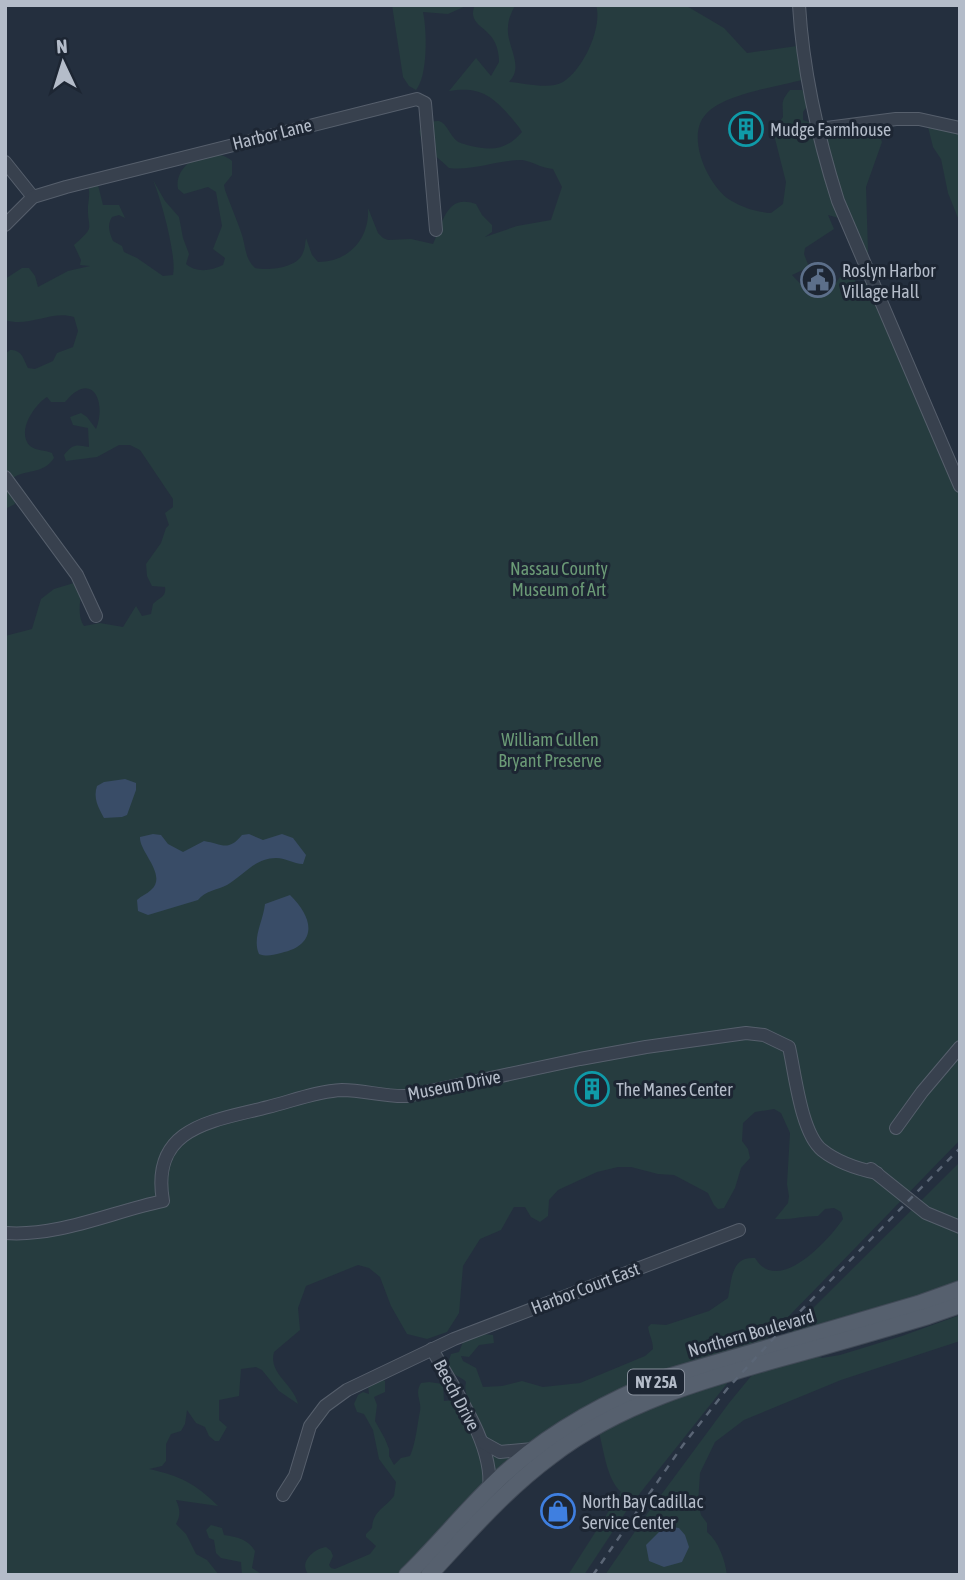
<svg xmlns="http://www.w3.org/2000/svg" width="965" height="1580" viewBox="0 0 965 1580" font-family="'Asap Condensed',sans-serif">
<rect width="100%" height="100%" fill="#242f3e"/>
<g fill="#263c3f">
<path d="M392,5H468L448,14L423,12C427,30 428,76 416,90L409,86L403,77Z"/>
<path d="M475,5H515C512,12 508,19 508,27C506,46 525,66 509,82C525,83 549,90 563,82C583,70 603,27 596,5H685L724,28L747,53L797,46L802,80C776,87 724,94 706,114C685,136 708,186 730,200C743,208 757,212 771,213L783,204L786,182L773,131L783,117C783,103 780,102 790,90H802L809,99L808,105L803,112V120C830,130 853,124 879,134L882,142L866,187L868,252L866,255L839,218L828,215L834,229L805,248L804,254L809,267L792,275L813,297L831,290L844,271H850L858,286L865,283L870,285L960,486V1140L754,1352L554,1435L406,1575H309C298,1563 313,1549 326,1547L331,1551L333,1556L329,1565L331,1568L335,1569L370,1554L376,1546L366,1537V1534L372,1528C373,1511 385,1508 394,1496L396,1482L379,1459L373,1430L364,1414L357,1412L354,1404L358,1395L363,1392L369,1394L368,1386L381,1379L385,1381V1392L374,1397L377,1405L375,1421L385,1439L389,1449V1456L394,1465L401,1458L410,1456C416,1442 417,1426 420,1411C422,1401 414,1394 421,1383L429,1382L443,1384L444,1401L455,1400L475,1412C473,1405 469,1402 467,1396C461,1377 475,1386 452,1373L448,1363L451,1354L459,1352L463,1342L482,1334L493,1335L494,1343L479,1345L469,1357L461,1356L463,1361L476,1368L483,1387L502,1386L522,1381L543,1387L580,1383L645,1356L653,1349C653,1340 649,1335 648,1327L651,1324L666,1325L709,1311L728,1298C732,1279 731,1256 755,1258C778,1296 828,1241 843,1219L841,1212L834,1208L825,1209L818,1216C803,1216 790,1220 775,1219L788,1203L789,1196L787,1184L790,1133L781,1113L774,1109L755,1112L743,1123L742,1141L748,1149L750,1158L741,1168L735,1188L724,1208L718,1209L714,1205L708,1193L674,1175L658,1174L631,1167H618L597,1172L558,1190L549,1200L548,1216L540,1222L531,1217L525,1207H514L501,1230L480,1239L463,1266L459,1313L447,1332L427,1339L407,1334L391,1306L380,1277L369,1268L358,1265L306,1286L298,1308L300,1330L274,1352C268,1374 294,1384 298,1404L279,1391L262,1370L256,1367L241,1369L239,1396L219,1400V1420L227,1427L219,1441H215L209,1436L205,1427L196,1423L187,1410L185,1424L181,1431L171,1434L166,1444V1461L162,1466L149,1469C180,1476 195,1483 218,1506L176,1500C180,1509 181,1515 176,1524L186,1534L196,1554L207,1560L219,1575H5V636L32,629L41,599L54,589L74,583L82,593C79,603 78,618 84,626L100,623L123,627L136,606L142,616L151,614L153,604C158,598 167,597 165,587L152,586L147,576L146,564L161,543L166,528L169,525L165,513L173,507V499L140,450L130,445H119L97,457L66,461L64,455C73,443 77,445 89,447L88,428L73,425L70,417L81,413L87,417L96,429C107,402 92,369 65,402H51L47,397C34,405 16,432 30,446C36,451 45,450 52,453L54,458C43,475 25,469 13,478L15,504L5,509V354L10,350C22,350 23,358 28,368L35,369L53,361L57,353L73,347L78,331L74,317C51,310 29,328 5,320V279L22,268H29L35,276L38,287L68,271L90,266L80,265L81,260L74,245C97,225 87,231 88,206C89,197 90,192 88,184L98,185L103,205H119L125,218L119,215L112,217C107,225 109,232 113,241L122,246L124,252L137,258L163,276L173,275C177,256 161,199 153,180L165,201L179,217L183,238L189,254L186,264C196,273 211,271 223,265L225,258L213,249L222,226L216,192L208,187L184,194L178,189C173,162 213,143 232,161V175L224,185L225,190C230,204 236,218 241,232C246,245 244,258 255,268C269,271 295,268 302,255C305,250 305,244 306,238L312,255L318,262C349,262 370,238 368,208L378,233L383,238L388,240L411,239L433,244C443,223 446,193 476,204L482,215L492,225V232L485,237L517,226L551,220L562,187L553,169C540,168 532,161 522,160C497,160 474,171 449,168C442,161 409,136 423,125C426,123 434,121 439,121C447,123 450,136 457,141C461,144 463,143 467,145C490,151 506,151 522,132C518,125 513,120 508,114C489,93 477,87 449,91L476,58L491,76L499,62C499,54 497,45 493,39C485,26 467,23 475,5Z"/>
<polygon points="935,121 960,128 960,223 948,193 941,159 933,147 928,127"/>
<polygon points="960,1162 960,1289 787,1334"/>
<path d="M960,1315V1341L841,1380L744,1420L715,1442L700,1473L698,1503L701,1515L707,1523V1532C719,1542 725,1560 727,1575H605L647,1514L729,1403L761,1364L807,1351L822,1358L840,1355L902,1336Z"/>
<path d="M737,1371L629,1507L584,1575H568L621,1492C605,1477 604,1446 597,1426Z"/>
<path d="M211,1525L222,1528L224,1535C237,1537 248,1539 255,1551L252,1568L263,1575H242L241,1562L221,1558L216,1553L214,1540L209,1538L206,1530Z"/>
</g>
<g fill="#394c67">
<path d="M125,779L136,783V790L127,815L122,817L104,818C98,807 93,798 97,786L104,782Z"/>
<path d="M153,834L161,835L168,844L183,852L204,841C222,844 228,852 242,835L249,834L263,840L282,834L293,838L306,855L303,864C293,864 287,858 276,858C255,858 244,875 227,885C217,890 205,891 198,900L148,915L138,911L137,900C141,896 147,894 151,890C168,875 139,852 140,837Z"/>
<path d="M290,895C314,918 318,945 281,953C272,955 267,957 259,954C252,938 263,922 265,904Z"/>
<polygon points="672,1527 679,1528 685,1535 689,1547 682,1562 664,1567 649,1561 646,1545 661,1530"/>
</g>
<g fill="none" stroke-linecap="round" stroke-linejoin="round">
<g stroke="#565f6c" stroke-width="14">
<g id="minor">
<path d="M799,5C803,72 818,138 838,201L960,486"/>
<polyline points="819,129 896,119 919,119 960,128"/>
<polyline points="5,162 33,197"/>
<polyline points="5,225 33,197 66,187 417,99 425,103 436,230"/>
<polyline points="5,477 77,575 96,616"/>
<polyline points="896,1128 922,1092 960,1047"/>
<polyline points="871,1169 926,1213 960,1227"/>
<path d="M5,1233C59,1237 111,1212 163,1201C150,1126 214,1121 268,1107C292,1101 318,1091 342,1090C364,1090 385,1097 407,1096L580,1059L646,1047L746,1033L764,1035L789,1047C795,1073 801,1133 822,1150C837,1162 858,1169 877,1173"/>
<path d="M432,1349C453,1388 494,1444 489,1488"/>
<polyline points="482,1442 500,1452 533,1449"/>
<polyline points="283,1495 295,1476 310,1426 325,1406 347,1390 454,1339 739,1230"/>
</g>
</g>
<g stroke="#414a57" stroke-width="18">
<g id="major">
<path d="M407,1575C440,1543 469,1506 503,1475C550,1432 609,1400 668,1377L918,1304L960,1289"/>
<path d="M429,1575C468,1533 505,1490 551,1456C620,1403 703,1380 785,1357C833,1344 881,1330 928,1316L960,1305"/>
</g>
</g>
<use href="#minor" stroke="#38414e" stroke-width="12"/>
<use href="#major" stroke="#56606e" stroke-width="16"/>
<polyline stroke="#5a6575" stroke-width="2.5" stroke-dasharray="7 7" stroke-linecap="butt" points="593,1575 683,1445 727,1389 774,1338 960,1148"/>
</g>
<defs>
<g id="building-ring" transform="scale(1.75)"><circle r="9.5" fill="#1d2633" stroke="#0f9aa8" stroke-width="1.5"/><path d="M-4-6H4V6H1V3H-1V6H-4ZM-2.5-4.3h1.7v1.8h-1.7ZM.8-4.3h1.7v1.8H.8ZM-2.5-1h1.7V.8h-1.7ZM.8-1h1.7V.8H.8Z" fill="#0f9aa8"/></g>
<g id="civic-ring" transform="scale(1.75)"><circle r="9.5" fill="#1d2633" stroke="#5c6f8a" stroke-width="1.5"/><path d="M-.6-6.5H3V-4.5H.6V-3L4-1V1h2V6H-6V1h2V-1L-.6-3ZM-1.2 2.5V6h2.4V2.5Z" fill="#5c6f8a"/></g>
<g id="shop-ring" transform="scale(1.75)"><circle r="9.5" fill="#1d2633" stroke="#3f7fe0" stroke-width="1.5"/><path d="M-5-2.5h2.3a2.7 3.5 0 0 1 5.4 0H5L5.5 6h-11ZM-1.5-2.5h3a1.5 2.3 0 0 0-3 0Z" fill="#3f7fe0"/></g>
</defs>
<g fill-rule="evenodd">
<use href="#building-ring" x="746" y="129"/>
<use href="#civic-ring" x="818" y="280"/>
<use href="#building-ring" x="592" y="1089"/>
<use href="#shop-ring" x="558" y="1511"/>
</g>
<g text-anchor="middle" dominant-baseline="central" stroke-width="6" stroke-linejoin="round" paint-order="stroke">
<rect fill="#1d2633" stroke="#878f9c" stroke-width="2" x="628" y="1369.5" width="56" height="25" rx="5"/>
<g font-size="16" font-weight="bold" fill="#b4bcc9">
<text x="656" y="1382">NY 25A</text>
</g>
<g font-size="18" fill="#b4bcc9" stroke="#1d2633" text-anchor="start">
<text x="770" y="129">Mudge Farmhouse</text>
<text x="842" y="270">Roslyn Harbor<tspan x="842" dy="21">Village Hall</tspan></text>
<text x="616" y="1089">The Manes Center</text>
<text x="582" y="1501">North Bay Cadillac<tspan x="582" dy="21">Service Center</tspan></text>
</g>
<g font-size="18" fill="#b4bcc9" stroke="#1d2633">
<text transform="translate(272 134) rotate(-14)">Harbor Lane</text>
<text transform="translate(454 1085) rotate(-11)">Museum Drive</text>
<text transform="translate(585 1288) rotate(-21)">Harbor Court East</text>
<text transform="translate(751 1333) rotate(-16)">Northern Boulevard</text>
<text transform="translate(457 1395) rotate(62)">Beech Drive</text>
</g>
<g font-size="18" fill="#6b9a76" stroke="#1d2633">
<text x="559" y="568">Nassau County<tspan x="559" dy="21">Museum of Art</tspan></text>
<text x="550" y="739">William Cullen<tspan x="550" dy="21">Bryant Preserve</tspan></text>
</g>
</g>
<rect width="965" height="1580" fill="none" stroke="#b4bcc9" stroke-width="14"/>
<g transform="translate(63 63) rotate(356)" stroke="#1d2633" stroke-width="5" paint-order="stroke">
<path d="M0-5L12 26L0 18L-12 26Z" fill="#b4bcc9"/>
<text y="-10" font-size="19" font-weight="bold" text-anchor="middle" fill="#b4bcc9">N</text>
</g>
</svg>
